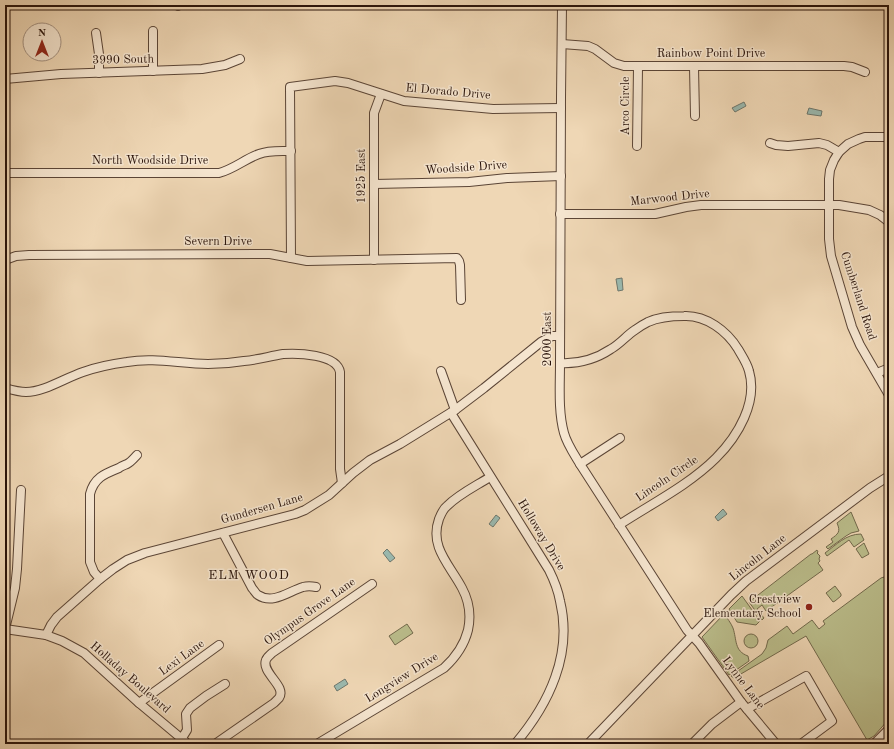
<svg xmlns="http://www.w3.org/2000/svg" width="894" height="749" viewBox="0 0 894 749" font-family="'Old Standard TT',serif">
<rect width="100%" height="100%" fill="#efd7b5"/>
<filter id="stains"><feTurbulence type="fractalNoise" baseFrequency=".005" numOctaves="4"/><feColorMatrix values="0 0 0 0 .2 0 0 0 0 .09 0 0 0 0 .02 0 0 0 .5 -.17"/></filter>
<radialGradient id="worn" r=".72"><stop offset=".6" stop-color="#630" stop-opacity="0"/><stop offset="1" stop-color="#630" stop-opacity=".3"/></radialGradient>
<g fill="#bbbe8c" stroke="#72694c">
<path d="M851,512L859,531L851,533L846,536L828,549L826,547L833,542L831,539C838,534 841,532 837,523Z"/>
<path d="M861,534L864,540L854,547L849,540L827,556L825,553C836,545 846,534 861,534Z"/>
<polygon points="864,543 869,554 862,558 856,549"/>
<polygon points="817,550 818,552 817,553 820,556 819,559 820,561 818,563 823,570 766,611 762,605 757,609 764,618 762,620 749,602 811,554 812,554"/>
<polygon points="884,577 889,587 889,719 874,736 867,740 806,636 734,678 731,676 762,654 766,648 768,640 787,626 793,634 812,620 819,629 825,624 823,621 881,578"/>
<polygon points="835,586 841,594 841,596 835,601 833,602 826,593"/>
<polygon points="742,596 760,621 756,625 737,622 729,609"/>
<path d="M724,614C727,618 731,623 733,628C737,640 734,651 748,656L749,661L729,675L702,637Z"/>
<polygon points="407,624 413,633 395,645 389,636"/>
<circle cx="751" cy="641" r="7"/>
</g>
<g fill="#9ab9af" stroke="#6d776d">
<polygon points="744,102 746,106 735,112 732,108"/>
<polygon points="809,108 822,111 821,116 807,114"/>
<polygon points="622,278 623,290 618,291 616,279"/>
<polygon points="723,509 727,514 718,521 715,517"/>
<polygon points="496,515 500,518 493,527 489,524"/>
<polygon points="387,549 395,558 390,562 383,553"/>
<polygon points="345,679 348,684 337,691 334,686"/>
</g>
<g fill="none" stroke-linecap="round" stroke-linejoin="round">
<g stroke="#5b4536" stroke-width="10">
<g id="minor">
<path d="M562,5L561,97L560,363C560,386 558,411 564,433C567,444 574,454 580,464L687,630L699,643L741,702L776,744"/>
<polyline points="178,6 179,5"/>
<polyline points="96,33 99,54 99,73"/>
<polyline points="562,44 588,46 595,49 614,63 624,66 844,66 852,67 865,72"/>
<polyline points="694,67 695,116"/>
<polyline points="153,71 153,31"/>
<polyline points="5,79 61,74 202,69 225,65 240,59"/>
<polyline points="889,137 865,137 859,139 848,144 839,152 834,160 830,170 829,179 829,239 831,256 852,327 860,345 889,395"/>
<polyline points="770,143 776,145 788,146 819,143 827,145 839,152"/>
<polyline points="637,146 638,67"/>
<path d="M5,173H219C234,169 245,159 259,154C269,150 280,151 291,151"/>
<polyline points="374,184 469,182 507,178 561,176"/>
<polyline points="560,214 655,214 686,207 701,205 839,205 869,210 880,215 889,222"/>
<polyline points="291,258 290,87 335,81 348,83 404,101 493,109 561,108"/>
<polyline points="5,260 16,256 29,255 270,254 307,261 457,258 459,261 460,265 461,300"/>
<polyline points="374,260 374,113 381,94"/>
<path d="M560,363C578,364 596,359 611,349C620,344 627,335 635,330C639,327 644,324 648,322C659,317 672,316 684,316C706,315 727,331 738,349C742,356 747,363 749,371C758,402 738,436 716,458C689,485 651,504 619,525"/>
<polyline points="441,371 455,410"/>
<polyline points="877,373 889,368"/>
<path d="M5,388C12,390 19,392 26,392C44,392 65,378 83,372C97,367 112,364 127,362C154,357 181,364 208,364C220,364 232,363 244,361C257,360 270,356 283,354C297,353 337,354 340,372V469L342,483"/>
<path d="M451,413L549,570C554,580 558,590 560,601C573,654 549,704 515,744"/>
<polyline points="580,464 620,438"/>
<path d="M223,533L252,588C254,590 256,594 258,595C273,605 289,591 303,587C307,586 311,586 316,587"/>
<path d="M100,579L94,572L90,562V494C94,478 104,474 119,468C121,466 125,465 127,464C131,462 134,458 137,455"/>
<polyline points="5,629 46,635 62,641 84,653 139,703 188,744"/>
<polyline points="5,629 15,588 17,569 21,490"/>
<polyline points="46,635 51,625 57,617 100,579 113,569 127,560 145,553 295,514 305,510 329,495 353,473 370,460 400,444 455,410 484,388 541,342 552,336 560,336"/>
<polyline points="139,703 219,645"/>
<polyline points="747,709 806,676 832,721 801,744"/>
<polyline points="182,738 187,730 186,714 190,708 206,696 225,684"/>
<path d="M215,744L274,703C276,701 277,700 279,698C287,686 261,673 266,660C267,657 270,655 272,653L372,584"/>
<path d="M317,744L444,668C456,657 464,646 468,630C471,616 469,601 462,588C450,565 429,547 439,519C441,514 443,509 447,506C459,494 476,486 490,477"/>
<polyline points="588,744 731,595 746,581 870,488 889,476"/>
<polyline points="692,744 712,724 741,702"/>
<polyline points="874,744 889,729"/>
</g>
</g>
<use href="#minor" stroke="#f5e5cf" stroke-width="8"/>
</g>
<circle fill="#8f2418" stroke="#f5e5cf" stroke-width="1.5" cx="809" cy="607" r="4"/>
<g text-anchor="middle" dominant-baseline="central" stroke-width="3" stroke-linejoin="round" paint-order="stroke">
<g font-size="12" fill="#2a140b" stroke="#f5e5cf">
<text x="711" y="54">Rainbow Point Drive</text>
<text transform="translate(123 60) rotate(-1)">3990 South</text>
<text transform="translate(448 92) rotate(5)">El Dorado Drive</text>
<text transform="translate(626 106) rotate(-90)">Arco Circle</text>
<text x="150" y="161">North Woodside Drive</text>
<text transform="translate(466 168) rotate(-4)">Woodside Drive</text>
<text transform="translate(362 176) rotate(-90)">1925 East</text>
<text transform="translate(670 198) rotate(-6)">Marwood Drive</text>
<text x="218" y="242">Severn Drive</text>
<text transform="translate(858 296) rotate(72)">Cumberland Road</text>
<text transform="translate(548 339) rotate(-90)">2000 East</text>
<text transform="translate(667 479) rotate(-34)">Lincoln Circle</text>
<text transform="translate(262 509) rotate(-16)">Gundersen Lane</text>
<text transform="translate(541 535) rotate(59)">Holloway Drive</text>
<text transform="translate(758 558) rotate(-38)">Lincoln Lane</text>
<text transform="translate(310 612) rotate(-35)">Olympus Grove Lane</text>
<text transform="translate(182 658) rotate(-36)">Lexi Lane</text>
<text transform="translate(130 678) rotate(41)">Holladay Boulevard</text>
<text transform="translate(402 678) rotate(-32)">Longview Drive</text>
<text transform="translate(743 683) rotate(53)">Lynne Lane</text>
</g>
<g font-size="12" fill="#2a140b" stroke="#f5e5cf" text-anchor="end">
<text x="801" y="600">Crestview<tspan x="801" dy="14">Elementary School</tspan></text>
</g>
<g font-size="13" letter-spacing="1" fill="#2a140b" stroke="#f5e5cf">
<text x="249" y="575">ELM WOOD</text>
</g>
</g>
<rect width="894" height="749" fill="none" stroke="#efd7b5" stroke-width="20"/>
<rect x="6" y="6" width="882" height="737" fill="none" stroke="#2a140b" stroke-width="2"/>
<rect x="10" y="10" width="874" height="729" fill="none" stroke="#2a140b"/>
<g transform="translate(42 42)"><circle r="19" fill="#f5e5cf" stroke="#a49181"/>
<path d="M0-3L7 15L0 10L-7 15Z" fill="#8f2418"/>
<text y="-6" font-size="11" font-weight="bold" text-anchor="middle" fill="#2a140b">N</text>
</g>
<rect width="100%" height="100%" filter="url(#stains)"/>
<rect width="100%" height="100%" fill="url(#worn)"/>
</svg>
